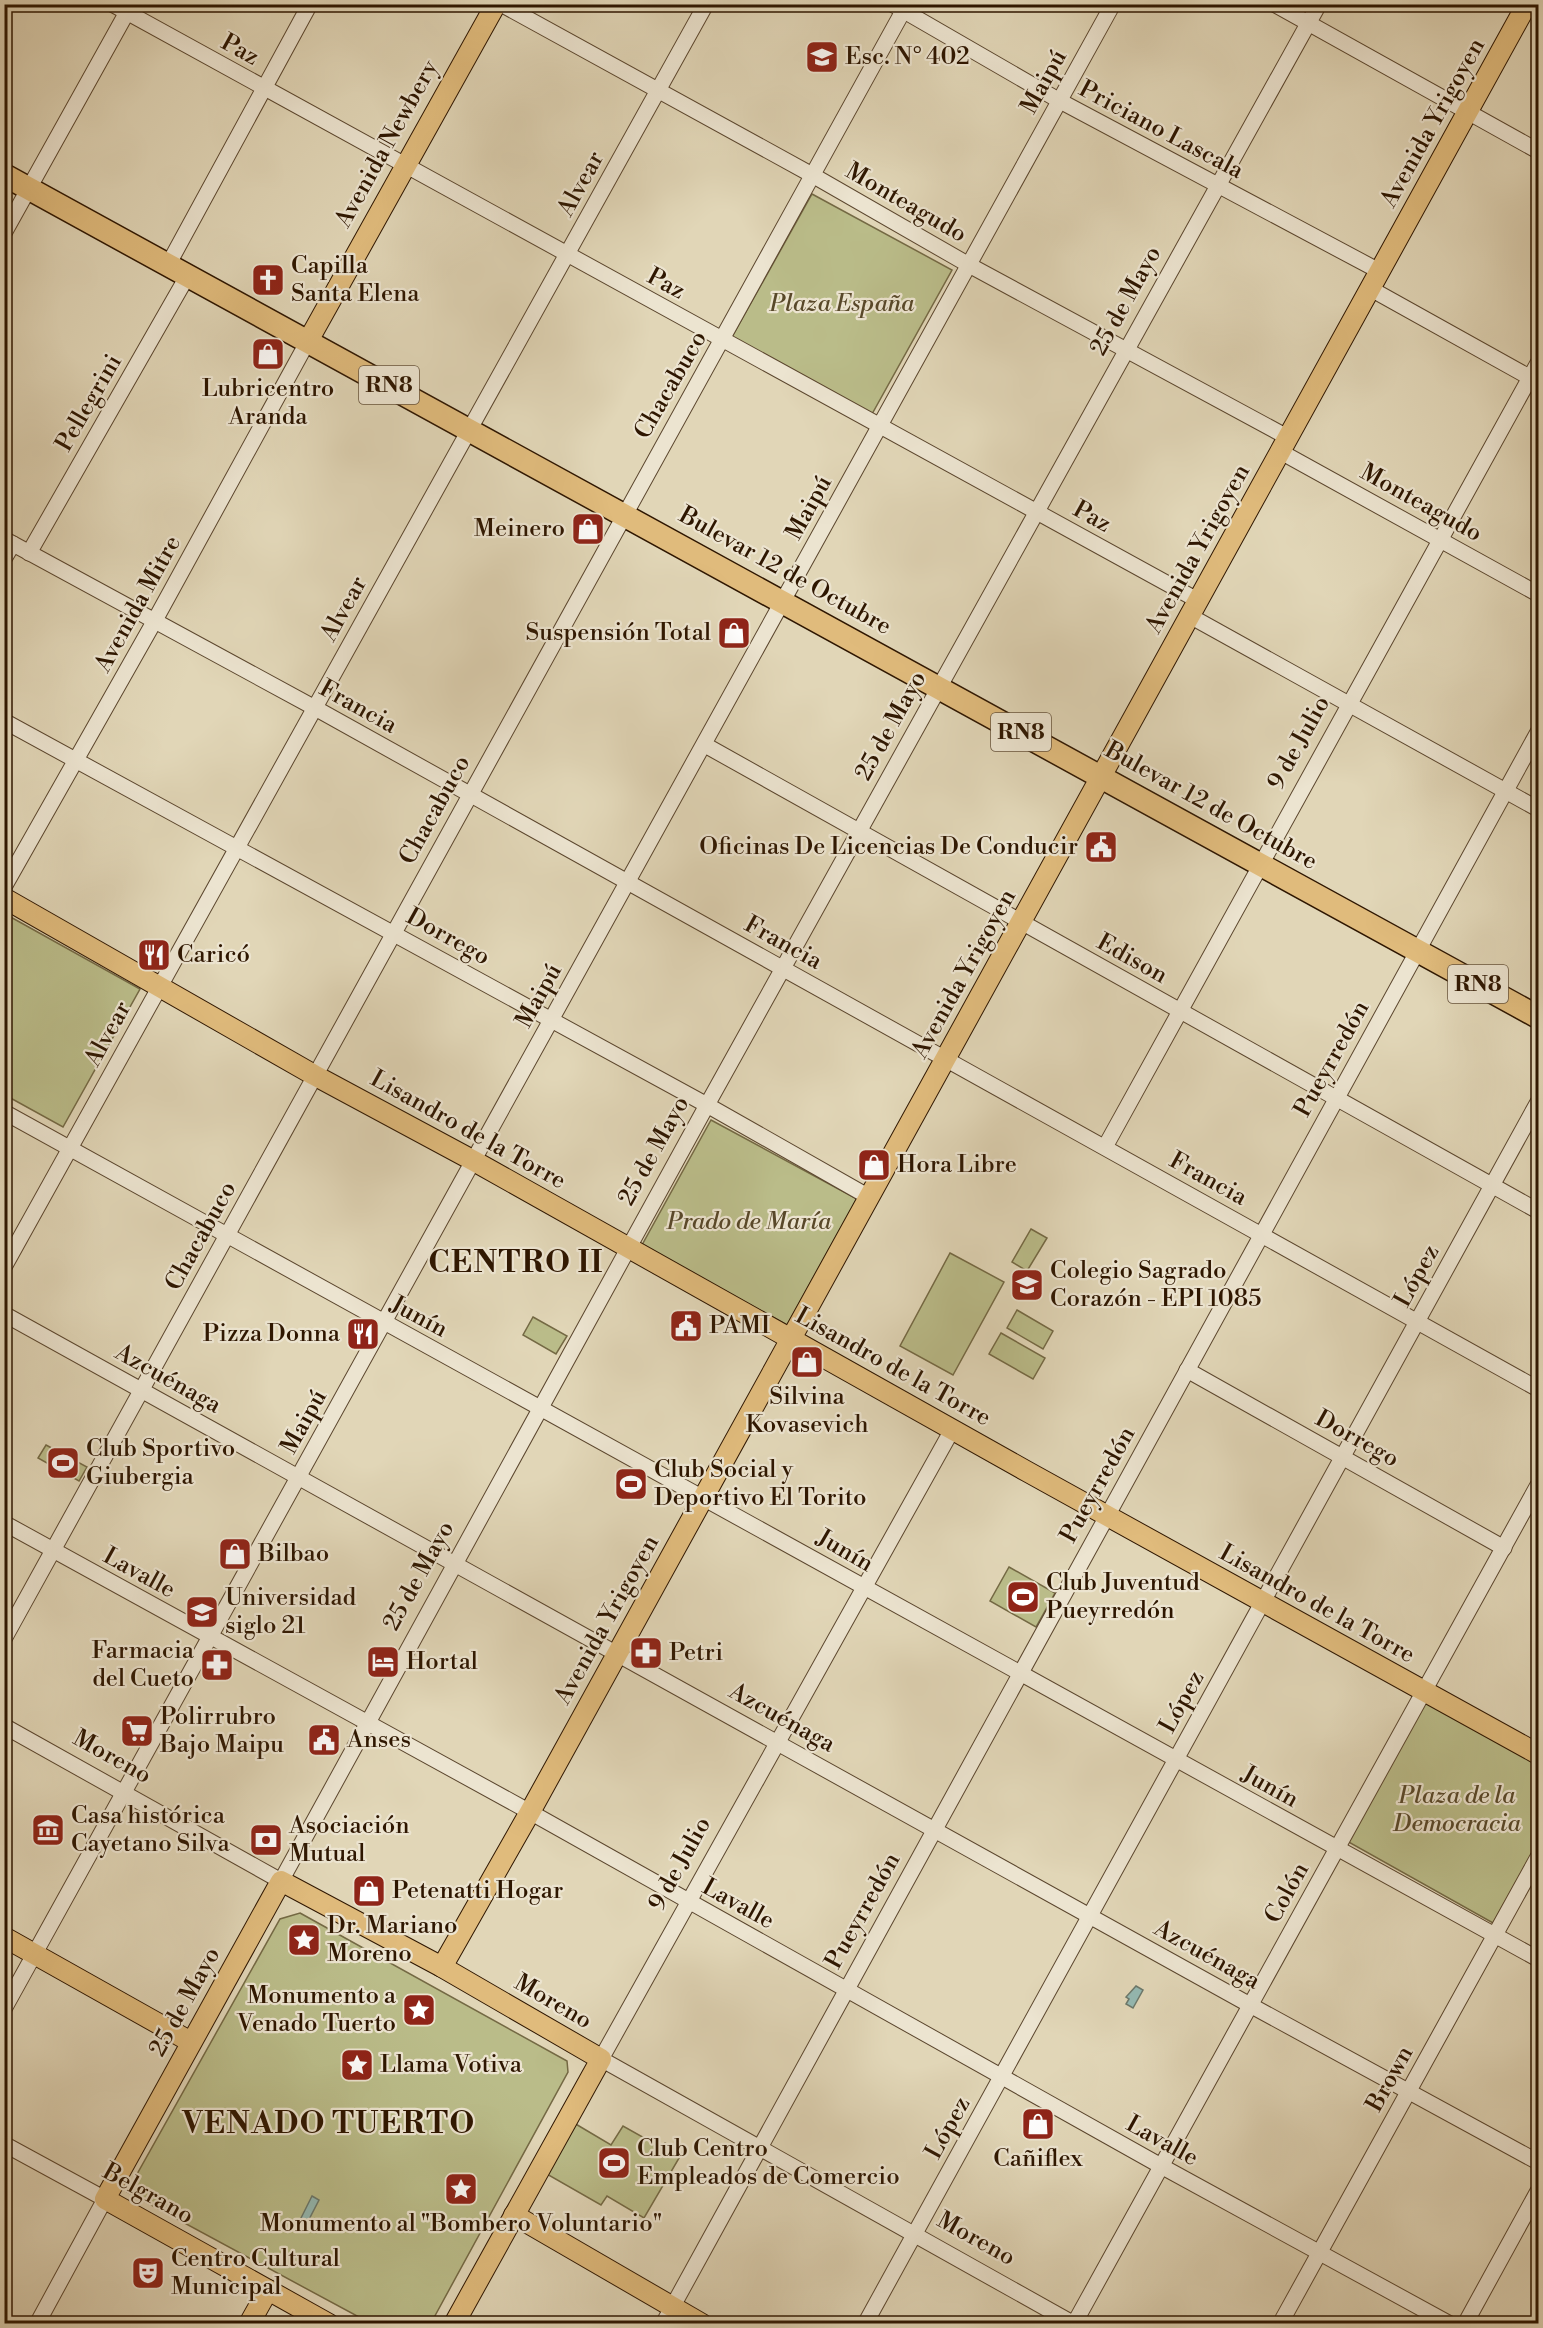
<svg xmlns="http://www.w3.org/2000/svg" width="1543" height="2328" viewBox="0 0 1543 2328" font-family="'Libre Bodoni',serif">
<rect width="100%" height="100%" fill="#e1d6b7"/>
<filter id="stains"><feTurbulence type="fractalNoise" baseFrequency=".00333" numOctaves="4"/><feColorMatrix values="0 0 0 0 .2 0 0 0 0 .09 0 0 0 0 .02 0 0 0 .5 -.17"/></filter>
<radialGradient id="worn" r=".72"><stop offset=".6" stop-color="#630" stop-opacity="0"/><stop offset="1" stop-color="#630" stop-opacity=".3"/></radialGradient>
<g fill="#babc89" stroke="#746944" stroke-width="1.5">
<polygon points="812,194 952,270 872,414 732,337"/>
<polygon points="7,915 140,989 63,1127 5,1095"/>
<polygon points="711,1120 857,1199 787,1325 642,1245"/>
<polygon points="1031,1229 1047,1238 1027,1271 1012,1262"/>
<polygon points="950,1253 1004,1282 953,1375 900,1346"/>
<polygon points="1017,1310 1053,1331 1043,1349 1007,1328"/>
<polygon points="533,1317 567,1336 556,1354 523,1335"/>
<polygon points="1001,1333 1045,1358 1033,1379 989,1354"/>
<polygon points="46,1445 87,1467 79,1481 38,1458"/>
<polygon points="631,1471 642,1477 631,1497 620,1491"/>
<polygon points="1009,1567 1055,1593 1036,1627 990,1601"/>
<polygon points="1425,1699 1538,1762 1538,1843 1493,1923 1345,1840"/>
<polygon points="300,1913 567,2061 568,2072 431,2323 370,2323 127,2192 280,1919"/>
<polygon points="574,2123 611,2145 623,2126 662,2148 665,2143 682,2153 644,2218 607,2196 601,2205 545,2173"/>
</g>
<g fill="#94b9b2" stroke="#6b786b" stroke-width="1.5">
<polygon points="1136,1986 1143,1990 1133,2008 1126,2004 1129,1999 1126,1997"/>
<polygon points="312,2196 319,2200 304,2229 297,2226"/>
</g>
<g fill="none" stroke-linecap="round" stroke-linejoin="round">
<g stroke="#5b462e" stroke-width="17">
<g id="minor">
<polyline points="112,4 1199,601"/>
<polyline points="501,4 814,176 969,265 1289,438"/>
<polyline points="892,4 1060,101 1381,272"/>
<polyline points="1274,4 1538,151"/>
<polyline points="4,233 131,5"/>
<polyline points="168,265 310,4"/>
<polyline points="1371,289 1538,382"/>
<polyline points="1281,452 1538,594"/>
<polyline points="4,539 315,708 1538,1389"/>
<polyline points="29,553 188,275"/>
<polyline points="4,559 13,544"/>
<polyline points="1190,616 1538,809"/>
<polyline points="4,721 707,1105 869,1197"/>
<polyline points="705,745 1538,1211"/>
<polyline points="4,887 154,622 308,341"/>
<path d="M4,1112C516,1393 1026,1678 1538,1959"/>
<polyline points="1105,1147 1538,363"/>
<polyline points="4,1267 706,4"/>
<polyline points="4,1314 1250,2005 1538,2162"/>
<polyline points="1187,1370 1504,1548"/>
<polyline points="952,1430 601,2059 1074,2324 1538,1485"/>
<polyline points="4,1523 530,1812 1161,2166 1450,2324"/>
<polyline points="4,1639 907,4"/>
<polyline points="4,1726 281,1881 707,1105 1319,4"/>
<polyline points="4,2009 1113,4"/>
<polyline points="4,2144 105,2199 37,2324"/>
<polyline points="663,2324 1538,732"/>
<polyline points="865,2324 1538,1102"/>
<polyline points="1280,2324 1538,1857"/>
<polyline points="1465,2324 1538,2191"/>
</g>
</g>
<g stroke="#2e1600" stroke-width="22">
<g id="major">
<polyline points="308,341 496,4"/>
<polyline points="4,898 314,1075 474,1161 1028,1472 1538,1754"/>
<polyline points="4,1937 191,2042"/>
<polyline points="442,1967 530,1812 1527,4"/>
<polyline points="514,2215 702,2324"/>
<polyline points="249,2324 268,2290"/>
<polyline points="329,2324 105,2199 281,1881 442,1967 601,2059 454,2324"/>
</g>
</g>
<g stroke="#2e1600" stroke-width="25">
<polyline id="highway" points="4,175 1538,1017"/>
</g>
<use href="#minor" stroke="#ece4d0" stroke-width="15"/>
<use href="#major" stroke="#e0bb7c" stroke-width="20"/>
<use href="#highway" stroke="#e0bb7c" stroke-width="22"/>
</g>
<defs>
<g id="school-square" transform="scale(1.725)"><rect x="-9" y="-9" width="18" height="18" rx="4" fill="#8f2418" stroke="#ece4d0"/><path d="M0-5L7-2L0 1L-7-2ZM-4 1L0 2.5L4 1V4Q0 6-4 4Z" fill="#fff"/></g>
<g id="church-square" transform="scale(1.725)"><rect x="-9" y="-9" width="18" height="18" rx="4" fill="#8f2418" stroke="#ece4d0"/><path d="M-1.2-6h2.4v3.5h3.3v2.4h-3.3V6h-2.4V-.1h-3.3v-2.4h3.3Z" fill="#fff"/></g>
<g id="shop-square" transform="scale(1.725)"><rect x="-9" y="-9" width="18" height="18" rx="4" fill="#8f2418" stroke="#ece4d0"/><path d="M-5-2.5h2.3a2.7 3.5 0 0 1 5.4 0H5L5.5 6h-11ZM-1.5-2.5h3a1.5 2.3 0 0 0-3 0Z" fill="#fff"/></g>
<g id="civic-square" transform="scale(1.725)"><rect x="-9" y="-9" width="18" height="18" rx="4" fill="#8f2418" stroke="#ece4d0"/><path d="M-.6-6.5H3V-4.5H.6V-3L4-1V1h2V6H-6V1h2V-1L-.6-3ZM-1.2 2.5V6h2.4V2.5Z" fill="#fff"/></g>
<g id="restaurant-square" transform="scale(1.725)"><rect x="-9" y="-9" width="18" height="18" rx="4" fill="#8f2418" stroke="#ece4d0"/><path d="M-5-6h1v4h1v-4h1v4h1v-4h1v5L-1.5 .5V6h-2V.5L-5-1ZM5-6V6H3V1.5H1.5Q1.5-4 5-6Z" fill="#fff"/></g>
<g id="stadium-square" transform="scale(1.725)"><rect x="-9" y="-9" width="18" height="18" rx="4" fill="#8f2418" stroke="#ece4d0"/><path d="M0-5a6.5 5 0 1 0 0 10a6.5 5 0 1 0 0-10ZM-3.5-1.8h7v3.6h-7Z" fill="#fff"/></g>
<g id="university-square" transform="scale(1.725)"><rect x="-9" y="-9" width="18" height="18" rx="4" fill="#8f2418" stroke="#ece4d0"/><path d="M0-5L7-2L0 1L-7-2ZM-4 1L0 2.5L4 1V4Q0 6-4 4Z" fill="#fff"/></g>
<g id="pharmacy-square" transform="scale(1.725)"><rect x="-9" y="-9" width="18" height="18" rx="4" fill="#8f2418" stroke="#ece4d0"/><path d="M-2-6h4v4h4v4h-4v4h-4v-4h-4v-4h4Z" fill="#fff"/></g>
<g id="hotel-square" transform="scale(1.725)"><rect x="-9" y="-9" width="18" height="18" rx="4" fill="#8f2418" stroke="#ece4d0"/><path d="M-6-4.5h1.5V1H6V5H4.5V3h-9V5H-6ZM-4 0a1.8 1.8 0 1 1 3.6 0ZM.5 0V-2.5h3Q6-2.5 6 0Z" fill="#fff"/></g>
<g id="supermarket-square" transform="scale(1.725)"><rect x="-9" y="-9" width="18" height="18" rx="4" fill="#8f2418" stroke="#ece4d0"/><path d="M-6-5.5h2.5l.6 2H6L4.5 2H-2.5L-4.4-4H-6ZM-1.5 3.2a1.3 1.3 0 1 0 .1 0ZM3 3.2a1.3 1.3 0 1 0 .1 0Z" fill="#fff"/></g>
<g id="museum-square" transform="scale(1.725)"><rect x="-9" y="-9" width="18" height="18" rx="4" fill="#8f2418" stroke="#ece4d0"/><path d="M0-6L6-3V-2H-6V-3ZM-5-1h2V3h-2ZM-1-1h2V3h-2ZM3-1h2V3H3ZM-6 4H6V6H-6Z" fill="#fff"/></g>
<g id="bank-square" transform="scale(1.725)"><rect x="-9" y="-9" width="18" height="18" rx="4" fill="#8f2418" stroke="#ece4d0"/><path d="M-6-4H6V4H-6ZM0-2.3a2.3 2.3 0 1 0 0 4.6a2.3 2.3 0 1 0 0-4.6Z" fill="#fff"/></g>
<g id="sight-square" transform="scale(1.725)"><rect x="-9" y="-9" width="18" height="18" rx="4" fill="#8f2418" stroke="#ece4d0"/><path d="M0-6L1.8-2.2L6-1.7L2.9 1.2L3.7 5.4L0 3.3L-3.7 5.4L-2.9 1.2L-6-1.7L-1.8-2.2Z" fill="#fff"/></g>
<g id="theatre-square" transform="scale(1.725)"><rect x="-9" y="-9" width="18" height="18" rx="4" fill="#8f2418" stroke="#ece4d0"/><path d="M-5-5.5Q0-4 5-5.5V0Q5 5 0 6Q-5 5-5 0ZM-3.3-2.5H-1v1.5H-3.3ZM1-2.5H3.3v1.5H1ZM-2.8 1Q0 5.5 2.8 1Z" fill="#fff"/></g>
</defs>
<g fill-rule="evenodd">
<use href="#school-square" x="822" y="57"/>
<use href="#church-square" x="268" y="280"/>
<use href="#shop-square" x="268" y="354"/>
<use href="#shop-square" x="588" y="529"/>
<use href="#shop-square" x="734" y="633"/>
<use href="#civic-square" x="1101" y="847"/>
<use href="#restaurant-square" x="154" y="955"/>
<use href="#shop-square" x="874" y="1165"/>
<use href="#school-square" x="1027" y="1285"/>
<use href="#civic-square" x="686" y="1326"/>
<use href="#restaurant-square" x="363" y="1334"/>
<use href="#shop-square" x="807" y="1362"/>
<use href="#stadium-square" x="63" y="1463"/>
<use href="#stadium-square" x="631" y="1484"/>
<use href="#shop-square" x="235" y="1554"/>
<use href="#stadium-square" x="1023" y="1597"/>
<use href="#university-square" x="202" y="1612"/>
<use href="#pharmacy-square" x="646" y="1653"/>
<use href="#hotel-square" x="383" y="1662"/>
<use href="#pharmacy-square" x="217" y="1665"/>
<use href="#supermarket-square" x="137" y="1731"/>
<use href="#civic-square" x="324" y="1740"/>
<use href="#museum-square" x="48" y="1830"/>
<use href="#bank-square" x="266" y="1840"/>
<use href="#shop-square" x="369" y="1891"/>
<use href="#sight-square" x="304" y="1940"/>
<use href="#sight-square" x="419" y="2010"/>
<use href="#sight-square" x="357" y="2065"/>
<use href="#shop-square" x="1038" y="2124"/>
<use href="#stadium-square" x="614" y="2163"/>
<use href="#sight-square" x="461" y="2189"/>
<use href="#theatre-square" x="148" y="2273"/>
</g>
<g text-anchor="middle" dominant-baseline="central" stroke-width="4.5" stroke-linejoin="round" paint-order="stroke">
<g fill="#ece4d0" stroke="#67543e" stroke-width="1.5">
<rect x="359" y="366" width="60" height="38" rx="4.5"/>
<rect x="991" y="713" width="60" height="38" rx="4.5"/>
<rect x="1448" y="965" width="60" height="38" rx="4.5"/>
</g>
<g font-size="22" font-weight="bold" fill="#2e1600">
<text x="389" y="385">RN8</text>
<text x="1021" y="732">RN8</text>
<text x="1478" y="984">RN8</text>
</g>
<g font-size="24" fill="#2e1600" stroke="#ece4d0">
<text transform="translate(240 50) rotate(29)">Paz</text>
<text transform="translate(1044 82) rotate(-61)">Maipú</text>
<text transform="translate(1433 123) rotate(-61)">Avenida Yrigoyen</text>
<text transform="translate(1161 130) rotate(28)">Priciano Lascala</text>
<text transform="translate(387 144) rotate(-61)">Avenida Newbery</text>
<text transform="translate(581 184) rotate(-61)">Alvear</text>
<text transform="translate(906 203) rotate(30)">Monteagudo</text>
<text transform="translate(666 284) rotate(28)">Paz</text>
<text transform="translate(1126 301) rotate(-61)">25 de Mayo</text>
<text transform="translate(671 385) rotate(-60)">Chacabuco</text>
<text transform="translate(89 403) rotate(-60)">Pellegrini</text>
<text transform="translate(1421 503) rotate(29)">Monteagudo</text>
<text transform="translate(809 508) rotate(-61)">Maipú</text>
<text transform="translate(1092 517) rotate(29)">Paz</text>
<text transform="translate(1198 549) rotate(-61)">Avenida Yrigoyen</text>
<text transform="translate(785 571) rotate(29)">Bulevar 12 de Octubre</text>
<text transform="translate(138 604) rotate(-61)">Avenida Mitre</text>
<text transform="translate(344 609) rotate(-61)">Alvear</text>
<text transform="translate(358 707) rotate(29)">Francia</text>
<text transform="translate(891 726) rotate(-61)">25 de Mayo</text>
<text transform="translate(1299 743) rotate(-61)">9 de Julio</text>
<text transform="translate(1211 806) rotate(29)">Bulevar 12 de Octubre</text>
<text transform="translate(435 810) rotate(-61)">Chacabuco</text>
<text transform="translate(448 937) rotate(29)">Dorrego</text>
<text transform="translate(783 943) rotate(29)">Francia</text>
<text transform="translate(1132 959) rotate(29)">Edison</text>
<text transform="translate(964 974) rotate(-61)">Avenida Yrigoyen</text>
<text transform="translate(539 996) rotate(-61)">Maipú</text>
<text transform="translate(108 1034) rotate(-61)">Alvear</text>
<text transform="translate(1332 1059) rotate(-61)">Pueyrredón</text>
<text transform="translate(468 1130) rotate(29)">Lisandro de la Torre</text>
<text transform="translate(654 1151) rotate(-61)">25 de Mayo</text>
<text transform="translate(1208 1179) rotate(29)">Francia</text>
<text transform="translate(201 1236) rotate(-61)">Chacabuco</text>
<text transform="translate(1417 1276) rotate(-61)">López</text>
<text transform="translate(419 1317) rotate(28)">Junín</text>
<text transform="translate(893 1367) rotate(29)">Lisandro de la Torre</text>
<text transform="translate(168 1379) rotate(29)">Azcuénaga</text>
<text transform="translate(304 1422) rotate(-61)">Maipú</text>
<text transform="translate(1357 1439) rotate(29)">Dorrego</text>
<text transform="translate(1098 1485) rotate(-61)">Pueyrredón</text>
<text transform="translate(845 1551) rotate(30)">Junín</text>
<text transform="translate(139 1573) rotate(29)">Lavalle</text>
<text transform="translate(419 1576) rotate(-61)">25 de Mayo</text>
<text transform="translate(1317 1604) rotate(29)">Lisandro de la Torre</text>
<text transform="translate(607 1620) rotate(-61)">Avenida Yrigoyen</text>
<text transform="translate(1182 1702) rotate(-61)">López</text>
<text transform="translate(782 1718) rotate(29)">Azcuénaga</text>
<text transform="translate(112 1757) rotate(29)">Moreno</text>
<text transform="translate(1270 1787) rotate(29)">Junín</text>
<text transform="translate(680 1864) rotate(-61)">9 de Julio</text>
<text transform="translate(1287 1893) rotate(-61)">Colón</text>
<text transform="translate(738 1904) rotate(29)">Lavalle</text>
<text transform="translate(863 1911) rotate(-61)">Pueyrredón</text>
<text transform="translate(1207 1955) rotate(29)">Azcuénaga</text>
<text transform="translate(185 2002) rotate(-61)">25 de Mayo</text>
<text transform="translate(553 2002) rotate(30)">Moreno</text>
<text transform="translate(1390 2079) rotate(-61)">Brown</text>
<text transform="translate(948 2128) rotate(-61)">López</text>
<text transform="translate(1162 2141) rotate(29)">Lavalle</text>
<text transform="translate(148 2194) rotate(29)">Belgrano</text>
<text transform="translate(976 2239) rotate(29)">Moreno</text>
</g>
<g font-size="24" fill="#2e1600" stroke="#ece4d0" text-anchor="start">
<text x="845" y="57">Esc. N° 402</text>
<text x="291" y="266">Capilla<tspan x="291" dy="28">Santa Elena</tspan></text>
<text x="268" y="389" text-anchor="middle">Lubricentro<tspan x="268" dy="28">Aranda</tspan></text>
<text x="565" y="529" text-anchor="end">Meinero</text>
<text x="711" y="633" text-anchor="end">Suspensión Total</text>
<text x="1078" y="847" text-anchor="end">Oficinas De Licencias De Conducir</text>
<text x="177" y="955">Caricó</text>
<text x="897" y="1165">Hora Libre</text>
<text x="1050" y="1271">Colegio Sagrado<tspan x="1050" dy="28">Corazón - EPI 1085</tspan></text>
<text x="709" y="1326">PAMI</text>
<text x="340" y="1334" text-anchor="end">Pizza Donna</text>
<text x="807" y="1397" text-anchor="middle">Silvina<tspan x="807" dy="28">Kovasevich</tspan></text>
<text x="86" y="1449">Club Sportivo<tspan x="86" dy="28">Giubergia</tspan></text>
<text x="654" y="1470">Club Social y<tspan x="654" dy="28">Deportivo El Torito</tspan></text>
<text x="258" y="1554">Bilbao</text>
<text x="1046" y="1583">Club Juventud<tspan x="1046" dy="28">Pueyrredón</tspan></text>
<text x="225" y="1598">Universidad<tspan x="225" dy="28">siglo 21</tspan></text>
<text x="194" y="1651" text-anchor="end">Farmacia<tspan x="194" dy="28">del Cueto</tspan></text>
<text x="669" y="1653">Petri</text>
<text x="406" y="1662">Hortal</text>
<text x="160" y="1717">Polirrubro<tspan x="160" dy="28">Bajo Maipu</tspan></text>
<text x="347" y="1740">Anses</text>
<text x="71" y="1816">Casa histórica<tspan x="71" dy="28">Cayetano Silva</tspan></text>
<text x="289" y="1826">Asociación<tspan x="289" dy="28">Mutual</tspan></text>
<text x="392" y="1891">Petenatti Hogar</text>
<text x="327" y="1926">Dr. Mariano<tspan x="327" dy="28">Moreno</tspan></text>
<text x="396" y="1996" text-anchor="end">Monumento a<tspan x="396" dy="28">Venado Tuerto</tspan></text>
<text x="380" y="2065">Llama Votiva</text>
<text x="637" y="2149">Club Centro<tspan x="637" dy="28">Empleados de Comercio</tspan></text>
<text x="1038" y="2159" text-anchor="middle">Cañiflex</text>
<text x="461" y="2224" text-anchor="middle">Monumento al "Bombero Voluntario"</text>
<text x="171" y="2259">Centro Cultural<tspan x="171" dy="28">Municipal</tspan></text>
</g>
<g font-size="24" font-style="italic" fill="#584829" stroke="#ece4d0">
<text x="842" y="304">Plaza España</text>
<text x="749" y="1222">Prado de María</text>
<text x="1457" y="1796">Plaza de la<tspan x="1457" dy="28">Democracia</tspan></text>
</g>
<g font-size="30" font-weight="bold" letter-spacing="1.5" fill="#2e1600" stroke="#ece4d0">
<text x="516" y="1263">CENTRO II</text>
<text x="329" y="2124">VENADO TUERTO</text>
</g>
</g>
<rect width="1543" height="2328" fill="none" stroke="#e1d6b7" stroke-width="24"/>
<rect x="6" y="6" width="1531" height="2316" fill="none" stroke="#2e1600" stroke-width="3"/>
<rect x="12" y="12" width="1519" height="2304" fill="none" stroke="#2e1600" stroke-width="1.5"/>
<rect width="100%" height="100%" filter="url(#stains)"/>
<rect width="100%" height="100%" fill="url(#worn)"/>
</svg>
